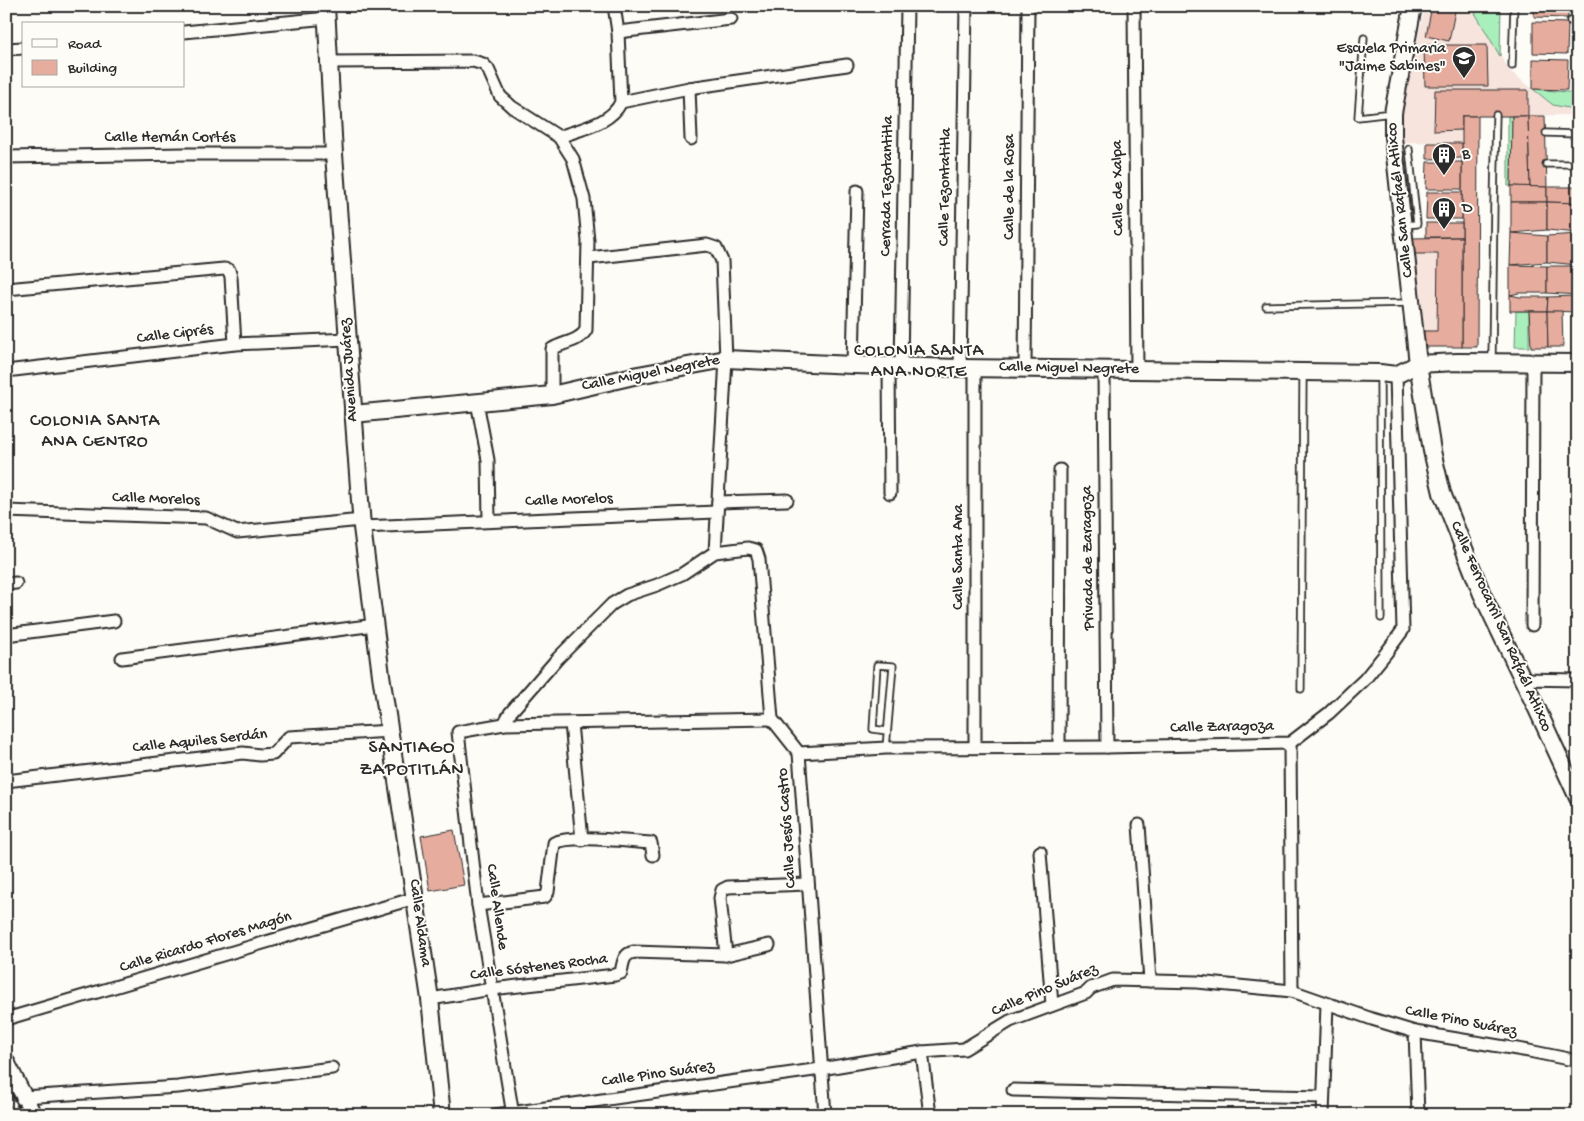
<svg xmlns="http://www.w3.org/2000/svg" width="1584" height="1121" viewBox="0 0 1584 1121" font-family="'Gochi Hand',sans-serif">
<rect width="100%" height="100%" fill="#fdfcf7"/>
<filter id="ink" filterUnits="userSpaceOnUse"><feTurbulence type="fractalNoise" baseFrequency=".02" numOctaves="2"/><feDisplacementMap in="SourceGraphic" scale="10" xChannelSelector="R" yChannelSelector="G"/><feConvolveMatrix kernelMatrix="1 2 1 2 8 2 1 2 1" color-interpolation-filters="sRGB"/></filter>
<g filter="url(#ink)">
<g fill="#f6e4dd">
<polygon points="1425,6 1471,6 1510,71 1553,105 1578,111 1578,115 1462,116 1462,143 1404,142 1401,115"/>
<polygon points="1462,237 1462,347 1424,347 1413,238"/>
</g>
<g fill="#a8efbc" stroke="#6a8d74">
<polygon points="1471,6 1501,6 1500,56"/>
<polygon points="1533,89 1578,93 1578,110 1553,105"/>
<polygon points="1508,116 1512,116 1511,186 1508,186"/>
<polygon points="1516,311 1529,311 1529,347 1515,347"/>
</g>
<g fill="#e6ad9f" stroke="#2b2b2b">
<polygon points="1432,6 1456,6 1449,41 1426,36"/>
<polygon points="1534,6 1568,6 1568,18 1534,17"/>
<polygon points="1533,22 1568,23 1567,54 1533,53"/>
<polygon points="1572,38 1578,38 1578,54 1572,53"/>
<polygon points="1424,45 1487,45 1488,86 1425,86"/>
<polygon points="1533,59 1568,60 1567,90 1533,89"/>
<polygon points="1573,60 1578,60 1578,90 1572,90"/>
<polygon points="1435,90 1528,90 1528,116 1462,116 1462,130 1434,131"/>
<polygon points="1462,116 1478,116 1477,347 1462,347"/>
<polygon points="1512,116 1528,116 1530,187 1511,186"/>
<polygon points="1528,116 1545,116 1547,187 1530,187"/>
<polygon points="1427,143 1462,143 1462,158 1427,159"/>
<polygon points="1427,162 1462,162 1462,189 1426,189"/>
<polygon points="1511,186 1547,187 1547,202 1511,202"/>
<polygon points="1547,187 1578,187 1578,203 1547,202"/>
<polygon points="1427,192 1462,192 1462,219 1426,219"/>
<polygon points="1511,202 1547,202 1547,230 1511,233"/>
<polygon points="1547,202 1578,203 1578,233 1547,230"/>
<rect x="1426" y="223" width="36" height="14"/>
<polygon points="1511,233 1547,236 1547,262 1510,265"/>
<polygon points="1578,234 1578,265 1547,262 1547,236"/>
<polygon points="1462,237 1462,347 1424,347 1422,331 1437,331 1438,254 1414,254 1413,238"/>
<polygon points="1510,265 1547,266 1547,293 1519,293 1510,295"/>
<polygon points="1547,266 1578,266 1578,295 1547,293"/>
<polygon points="1510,295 1520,297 1548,297 1547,311 1510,311"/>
<polygon points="1578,296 1578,312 1547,311 1548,297"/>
<polygon points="1529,311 1547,311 1548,347 1531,347"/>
<polygon points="1547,311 1562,311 1563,347 1548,347"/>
<polygon points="454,830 464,885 430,891 421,836"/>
</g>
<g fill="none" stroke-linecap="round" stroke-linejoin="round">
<g stroke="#2b2b2b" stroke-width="9">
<g id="lane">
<polyline points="1570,21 1578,21"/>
<polyline points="1364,38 1358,117 1392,113"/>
<polyline points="1512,66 1514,6"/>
<polyline points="1546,133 1578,134"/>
<polyline points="1546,164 1578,164"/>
<polyline points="1403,225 1417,224 1409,149"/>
<polyline points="1266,306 1409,303"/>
<polyline points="1492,360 1494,202 1496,115"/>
<polyline points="1380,375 1381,618"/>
<polyline points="1301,689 1303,375"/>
<polyline points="886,748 893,666 877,665 873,729 887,731"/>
</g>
</g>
<g stroke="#2b2b2b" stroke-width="15">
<g id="street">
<polyline points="1134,6 1137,370"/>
<polyline points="184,32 327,18"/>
<polyline points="618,32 731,19"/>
<polyline points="6,49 24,48"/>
<path d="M329,62L473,61L483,64L488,69L500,96L512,107L559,137L573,159L584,199L588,241L586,330C579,342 563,342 552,349V395"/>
<polyline points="689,88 691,139"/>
<polyline points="621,102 689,88 847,65"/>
<path d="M559,137C580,129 611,124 621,102L618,32L614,6"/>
<polyline points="6,157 185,154 334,154"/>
<polyline points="589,258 707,245 716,248 722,261 726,359 715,552"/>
<polyline points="6,289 224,269 229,270 231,277 235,344"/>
<polyline points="853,365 857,191"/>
<polyline points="889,366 890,493"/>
<polyline points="901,366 907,6"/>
<polyline points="960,368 966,6"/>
<polyline points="1025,369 1028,6"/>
<polyline points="1104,370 1107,747"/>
<polyline points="6,371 235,344 348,339"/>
<polyline points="477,402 488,460 489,521"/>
<polyline points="718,502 787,500"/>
<polyline points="6,511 206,518 237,532 362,520"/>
<polyline points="362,527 716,512"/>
<polyline points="6,584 16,583"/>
<polyline points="1532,625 1533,364"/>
<polyline points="6,635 114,621"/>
<polyline points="122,658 375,625"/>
<polyline points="1523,679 1578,680"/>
<polyline points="571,723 582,840"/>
<polyline points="504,724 510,713 558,658 612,604 627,595 657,585 682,574 715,552 748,548 756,550 759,559 772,719 799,753 825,1115"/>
<polyline points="1290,743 1292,991"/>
<polyline points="1059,746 1060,470"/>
<polyline points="975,747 975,368"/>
<polyline points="799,753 886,748 1107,747 1290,743 1329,713 1365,679 1386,653 1403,630 1396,375"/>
<polyline points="6,781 243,753 260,755 273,754 289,737 391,731"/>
<polyline points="1139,825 1150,981"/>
<polyline points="1040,852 1052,1005"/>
<path d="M478,905L545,897L548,892L554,843C572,834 629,842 651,843L653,855"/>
<polyline points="726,955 769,945"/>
<path d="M430,999L492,989L615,975L621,973C623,963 623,954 634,952L726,955L720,898L722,890L728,887L808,884"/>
<polyline points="6,1019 415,898"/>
<polyline points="1415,1032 1418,1115"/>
<polyline points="922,1052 930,1115"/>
<polyline points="1013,1090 1323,1097"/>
<polyline points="23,1097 178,1087 332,1068"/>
<polyline points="495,1115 821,1069 922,1052 964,1049 1010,1021 1086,993 1091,988 1113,980 1197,982 1292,991 1372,1019 1415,1032 1529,1051 1578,1061"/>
<polyline points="513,1115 478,905 458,732 504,724 772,719"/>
<polyline points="1323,1115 1327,1004"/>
</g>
</g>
<g stroke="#2b2b2b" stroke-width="20">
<g id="secondary">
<polyline points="326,6 334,154 362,527 381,675 430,999 442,1115"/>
<polyline points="1413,6 1393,113 1393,137 1418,364 1432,451 1442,493 1482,594 1537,709 1578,798"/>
<polyline points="353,414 552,395 638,375 726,359 853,365 960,368 1380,373 1396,375 1418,364 1457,362 1578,363"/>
<polyline points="6,1062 33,1115"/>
</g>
</g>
<use href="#lane" stroke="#fdfcf7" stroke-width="5.5"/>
<use href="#street" stroke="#fdfcf7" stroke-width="11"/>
<use href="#secondary" stroke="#fdfcf7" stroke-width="16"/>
<g stroke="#2b2b2b" stroke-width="4" stroke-dasharray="8 4" stroke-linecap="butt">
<polyline points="6,1083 23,1115"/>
<polyline points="6,1102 13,1115"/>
</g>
</g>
</g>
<defs>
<g id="school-pin" transform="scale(1.25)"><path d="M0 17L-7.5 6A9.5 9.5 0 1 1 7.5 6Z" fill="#2b2b2b" stroke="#fdfcf7"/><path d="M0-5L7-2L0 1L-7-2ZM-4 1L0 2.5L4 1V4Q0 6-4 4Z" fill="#fff"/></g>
<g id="building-pin" transform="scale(1.25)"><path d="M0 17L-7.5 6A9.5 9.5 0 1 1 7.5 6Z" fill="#2b2b2b" stroke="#fdfcf7"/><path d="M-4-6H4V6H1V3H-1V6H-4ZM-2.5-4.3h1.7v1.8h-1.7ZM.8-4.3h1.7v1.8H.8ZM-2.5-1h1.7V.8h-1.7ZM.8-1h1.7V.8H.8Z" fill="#fff"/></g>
</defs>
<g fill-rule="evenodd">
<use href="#school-pin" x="1464" y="58"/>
<use href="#building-pin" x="1444" y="155"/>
<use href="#building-pin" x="1444" y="209"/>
</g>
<g text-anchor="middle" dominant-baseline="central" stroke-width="4" stroke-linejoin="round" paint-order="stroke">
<g font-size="16" fill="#2b2b2b" stroke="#fdfcf7" text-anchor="start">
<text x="1446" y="49" text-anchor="end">Escuela Primaria<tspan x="1446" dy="18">"Jaime Sabines"</tspan></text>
<text x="1462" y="155">B</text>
<text x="1462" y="209">D</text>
</g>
<g font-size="16" fill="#2b2b2b" stroke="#fdfcf7">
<text x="170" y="138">Calle Hernán Cortés</text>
<text transform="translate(888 186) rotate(-89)">Cerrada Tezotantitla</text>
<text transform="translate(946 187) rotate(-89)">Calle Tezontatitla</text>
<text transform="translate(1010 187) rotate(-90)">Calle de la Rosa</text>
<text transform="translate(1119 188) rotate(-91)">Calle de Xalpa</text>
<text transform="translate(1401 200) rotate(-96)">Calle San Rafaél Atlixco</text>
<text transform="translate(175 335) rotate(-7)">Calle Ciprés</text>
<text transform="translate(1069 369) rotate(1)">Calle Miguel Negrete</text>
<text transform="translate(350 370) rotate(-94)">Avenida Juárez</text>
<text transform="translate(651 374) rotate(-11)">Calle Miguel Negrete</text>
<text transform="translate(156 500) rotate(2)">Calle Morelos</text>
<text transform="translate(569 501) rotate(-2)">Calle Morelos</text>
<text transform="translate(959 557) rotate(-90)">Calle Santa Ana</text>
<text transform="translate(1089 558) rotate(-91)">Privada de Zaragoza</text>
<text transform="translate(1500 627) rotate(66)">Calle Ferrocarril San Rafaél Atlixco</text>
<text transform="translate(1222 728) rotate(-1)">Calle Zaragoza</text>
<text transform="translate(200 742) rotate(-6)">Calle Aquiles Serdán</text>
<text transform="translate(788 828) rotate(-94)">Calle Jesús Castro</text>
<text transform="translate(496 907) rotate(82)">Calle Allende</text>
<text transform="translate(419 923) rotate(82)">Calle Aldama</text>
<text transform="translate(206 943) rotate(-17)">Calle Ricardo Flores Magón</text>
<text transform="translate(539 968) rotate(-7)">Calle Sóstenes Rocha</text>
<text transform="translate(1045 991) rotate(-23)">Calle Pino Suárez</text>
<text transform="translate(1461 1022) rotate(11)">Calle Pino Suárez</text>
<text transform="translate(658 1075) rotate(-8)">Calle Pino Suárez</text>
</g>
<g font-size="18" letter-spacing="1" fill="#2b2b2b" stroke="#fdfcf7">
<text x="919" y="351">COLONIA SANTA<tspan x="919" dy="21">ANA NORTE</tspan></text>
<text x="95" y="421">COLONIA SANTA<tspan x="95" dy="21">ANA CENTRO</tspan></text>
</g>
<g font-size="19" letter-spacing="1" fill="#2b2b2b" stroke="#fdfcf7">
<text x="412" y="748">SANTIAGO<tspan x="412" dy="22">ZAPOTITLÁN</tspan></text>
</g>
</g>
<rect width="1584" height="1121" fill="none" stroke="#fdfcf7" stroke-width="25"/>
<rect x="12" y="12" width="1559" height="1096" fill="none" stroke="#2b2b2b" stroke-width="2" filter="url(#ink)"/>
<rect x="22" y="22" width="162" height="65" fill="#fdfcf7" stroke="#a9a8a5"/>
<rect x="32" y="39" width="25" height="8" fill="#fdfcf7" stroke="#a9a8a5"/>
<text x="68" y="48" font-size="15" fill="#2b2b2b">Road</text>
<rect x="32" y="60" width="25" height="15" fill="#e6ad9f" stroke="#a9a8a5"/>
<text x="68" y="72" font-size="15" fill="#2b2b2b">Building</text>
</svg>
